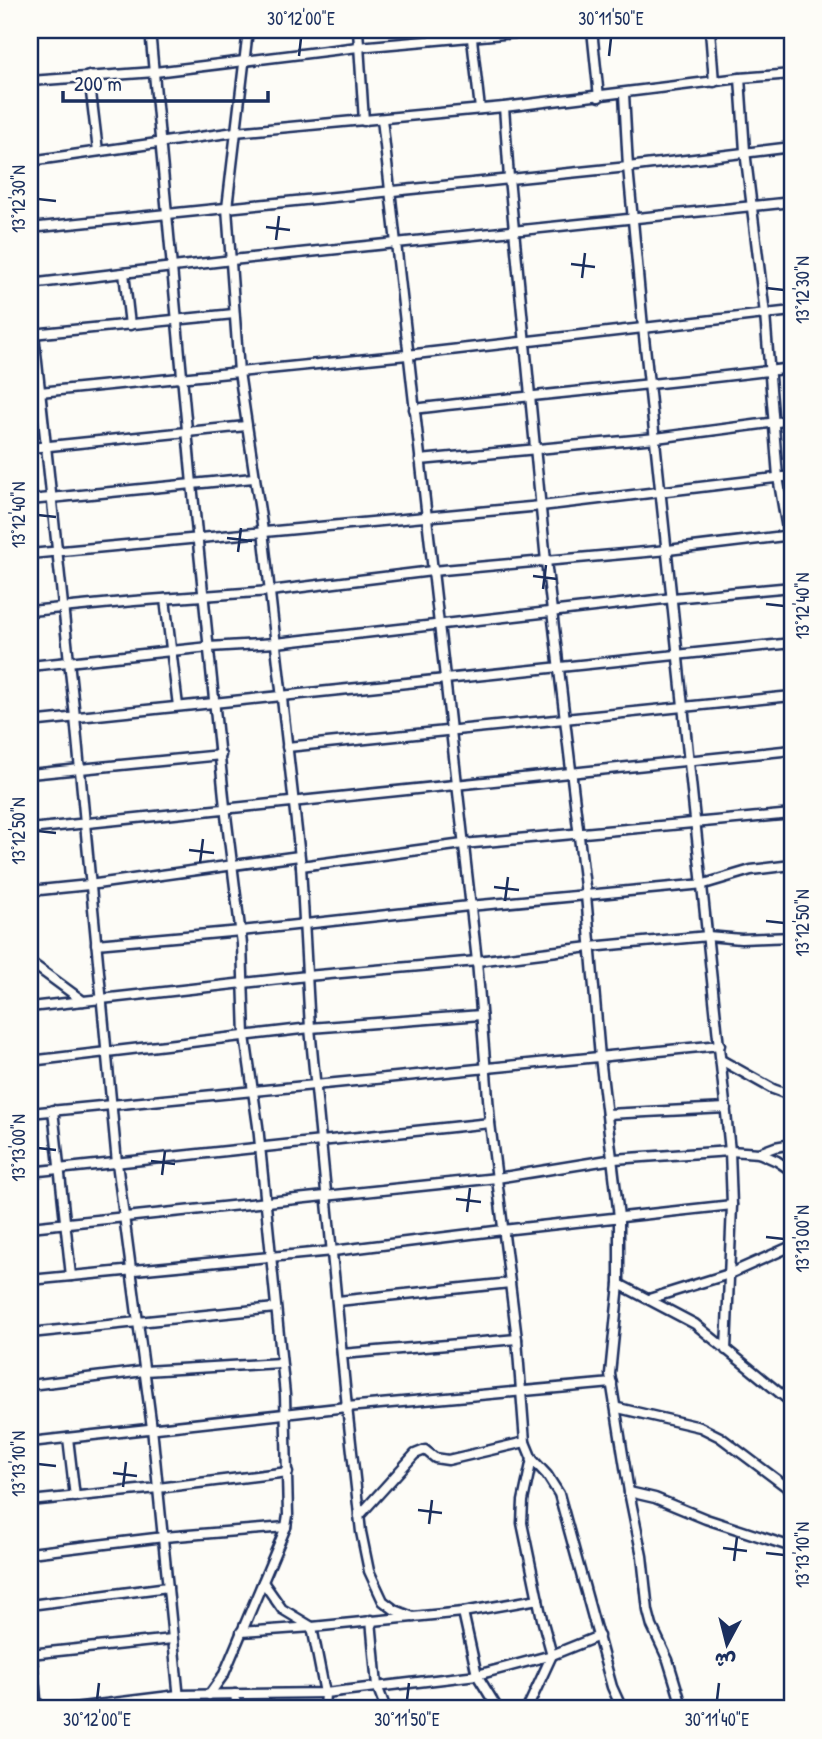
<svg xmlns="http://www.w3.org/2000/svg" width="822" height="1739" viewBox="0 0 822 1739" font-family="'Patrick Hand','Playpen Sans Arabic',sans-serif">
<rect width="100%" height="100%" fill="#fdfcf7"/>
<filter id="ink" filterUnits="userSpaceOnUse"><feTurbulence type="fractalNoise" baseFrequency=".0143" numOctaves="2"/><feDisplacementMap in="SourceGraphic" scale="14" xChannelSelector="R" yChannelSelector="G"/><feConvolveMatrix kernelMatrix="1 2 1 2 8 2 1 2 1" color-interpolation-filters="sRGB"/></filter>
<g filter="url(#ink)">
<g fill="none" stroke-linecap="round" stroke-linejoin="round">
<g stroke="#1b2f5e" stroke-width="13">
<g id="minor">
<polyline points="150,30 192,484 225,807 242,944 245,1036 258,1126 285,1395 288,1515 286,1527 224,1674 209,1695"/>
<polyline points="248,30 227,208 239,372 263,531 301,866 310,1028 347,1407 361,1532 369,1571 383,1601 395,1610 413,1617"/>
<polyline points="358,30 364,121"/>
<polyline points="471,30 480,109"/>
<polyline points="592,30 599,97"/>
<polyline points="710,30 714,82"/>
<polyline points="89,76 98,151"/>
<polyline points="740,78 745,151 765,314 778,477 788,535 792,577"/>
<polyline points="30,81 155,72 358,47 550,30"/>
<polyline points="624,94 628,167 643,327 730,1151 732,1205 726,1350"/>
<polyline points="504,107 509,178 546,561 586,895 600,1057 619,1217 619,1284 610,1374 629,1492 642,1556 648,1611 652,1626 668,1660 683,1709"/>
<polyline points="382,119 477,961 490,1123 517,1339 525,1442 532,1459 547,1475 559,1494 612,1687 622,1709"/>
<polyline points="30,161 235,132 504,107 740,78 792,74"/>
<polyline points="30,228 628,167 792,147"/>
<polyline points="30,270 34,334 75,717 117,1163 152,1428 180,1709"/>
<polyline points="124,273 130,325"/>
<polyline points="30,284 232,260 792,202"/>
<polyline points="32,334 234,314"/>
<polyline points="30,393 407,355 792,311"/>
<path d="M414,409C540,394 666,384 792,368"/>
<polyline points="30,448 246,426"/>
<polyline points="420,460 656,438 792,420"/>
<polyline points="30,500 253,478"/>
<polyline points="30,554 541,506 792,476"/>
<polyline points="165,599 178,706"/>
<polyline points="30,611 134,601 270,591 432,571 668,550 792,535"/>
<polyline points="30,666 209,647 276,643 673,598 792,587"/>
<polyline points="30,722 792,643"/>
<polyline points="287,747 792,696"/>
<polyline points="30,774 221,755"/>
<polyline points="30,829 792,750"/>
<polyline points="301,866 463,844 792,814"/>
<polyline points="30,891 89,885 299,856"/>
<polyline points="96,944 241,931 469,906 704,884 751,870 792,865"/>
<polyline points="30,962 83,1001"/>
<polyline points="30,1007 307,976 477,961 590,947 708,936 741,939 792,937"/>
<polyline points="721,1060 773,1089 792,1096"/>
<polyline points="30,1061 310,1028 481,1015"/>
<polyline points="53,1110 71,1276"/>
<polyline points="30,1113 720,1045"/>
<polyline points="607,1114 726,1108"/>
<polyline points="759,1153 775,1147 792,1144"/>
<polyline points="30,1172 490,1123"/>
<polyline points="30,1227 497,1178 614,1159 730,1151 759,1153 777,1161 792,1171"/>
<polyline points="30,1280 333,1251 503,1230 732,1205"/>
<polyline points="619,1284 695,1324 792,1403"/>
<polyline points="649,1299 729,1274 792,1246"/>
<polyline points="338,1301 510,1283"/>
<polyline points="30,1333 275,1308"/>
<polyline points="342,1354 517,1339"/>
<polyline points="30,1385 144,1371 281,1363"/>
<polyline points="618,1408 700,1427 720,1437 792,1491"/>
<polyline points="68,1438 75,1497"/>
<polyline points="30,1442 347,1407 612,1383"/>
<polyline points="629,1492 655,1498 706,1519 792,1547"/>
<polyline points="30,1501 158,1488 288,1472"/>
<polyline points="359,1516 415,1454 425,1450 435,1458 448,1460 525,1442"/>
<polyline points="30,1553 164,1537 286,1527"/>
<polyline points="263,1582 282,1609 312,1627 325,1693 324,1709"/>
<polyline points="30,1605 168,1587"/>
<polyline points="463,1612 477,1675 498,1709"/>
<polyline points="371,1620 377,1686 386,1709"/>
<polyline points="241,1632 312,1627 463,1612 538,1599"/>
<polyline points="30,1636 37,1709"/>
<polyline points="30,1654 172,1639"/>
<polyline points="235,1694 237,1709"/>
<polyline points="65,1709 178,1695 325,1693 477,1675 552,1655 599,1636"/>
<polyline points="527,1709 552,1655 542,1619 522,1523 523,1501 532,1459"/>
</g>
</g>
<use href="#minor" stroke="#fdfcf7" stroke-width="8"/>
</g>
</g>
<path fill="none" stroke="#1b2f5e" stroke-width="2.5" d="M299,56L301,38M609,56L611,38M38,199L56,201M266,227L290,230M276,240L279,216M571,264L595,267M582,278L585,253M766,288L784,290M38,515L56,517M227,538L252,541M238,552L241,528M533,576L557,579M543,589L546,565M766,604L784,606M38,831L56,833M189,850L214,853M200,863L203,839M494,887L519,890M505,901L508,877M766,921L784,923M38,1148L56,1150M151,1161L175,1164M162,1175L165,1151M456,1199L481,1202M467,1212L470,1188M766,1237L784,1239M38,1464L56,1466M113,1473L137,1476M123,1487L126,1462M418,1510L442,1513M429,1524L432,1500M723,1548L747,1551M766,1553L784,1555M734,1561L737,1537M97,1700L99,1683M407,1700L409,1683M717,1700L719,1683"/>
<rect width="822" height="1739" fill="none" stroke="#fdfcf7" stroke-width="77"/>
<g transform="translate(727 1644) rotate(187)" stroke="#fdfcf7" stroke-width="5" paint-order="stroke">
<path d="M0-5L12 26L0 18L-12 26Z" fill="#1b2f5e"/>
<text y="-10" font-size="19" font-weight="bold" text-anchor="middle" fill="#1b2f5e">ش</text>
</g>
<path d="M63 91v10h205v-10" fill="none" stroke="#1b2f5e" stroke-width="3.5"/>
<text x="74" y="91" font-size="21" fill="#1b2f5e" stroke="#fdfcf7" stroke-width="5" paint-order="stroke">200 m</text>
<rect x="38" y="38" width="746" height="1662" fill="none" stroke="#1b2f5e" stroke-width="2.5"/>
<g font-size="18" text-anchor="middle" fill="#1b2f5e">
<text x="301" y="25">30°12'00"E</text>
<text x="611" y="25">30°11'50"E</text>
<text transform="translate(19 199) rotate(-90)" y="6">13°12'30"N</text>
<text transform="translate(803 290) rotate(-90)" y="6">13°12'30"N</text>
<text transform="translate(19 515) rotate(-90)" y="6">13°12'40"N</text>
<text transform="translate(803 606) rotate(-90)" y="6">13°12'40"N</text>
<text transform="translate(19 831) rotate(-90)" y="6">13°12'50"N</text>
<text transform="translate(803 923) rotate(-90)" y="6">13°12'50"N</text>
<text transform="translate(19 1148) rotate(-90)" y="6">13°13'00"N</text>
<text transform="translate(803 1239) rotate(-90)" y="6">13°13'00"N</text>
<text transform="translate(19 1464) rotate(-90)" y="6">13°13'10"N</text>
<text transform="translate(803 1555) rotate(-90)" y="6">13°13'10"N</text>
<text x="97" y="1726">30°12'00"E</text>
<text x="407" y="1726">30°11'50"E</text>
<text x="717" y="1726">30°11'40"E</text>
</g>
</svg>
